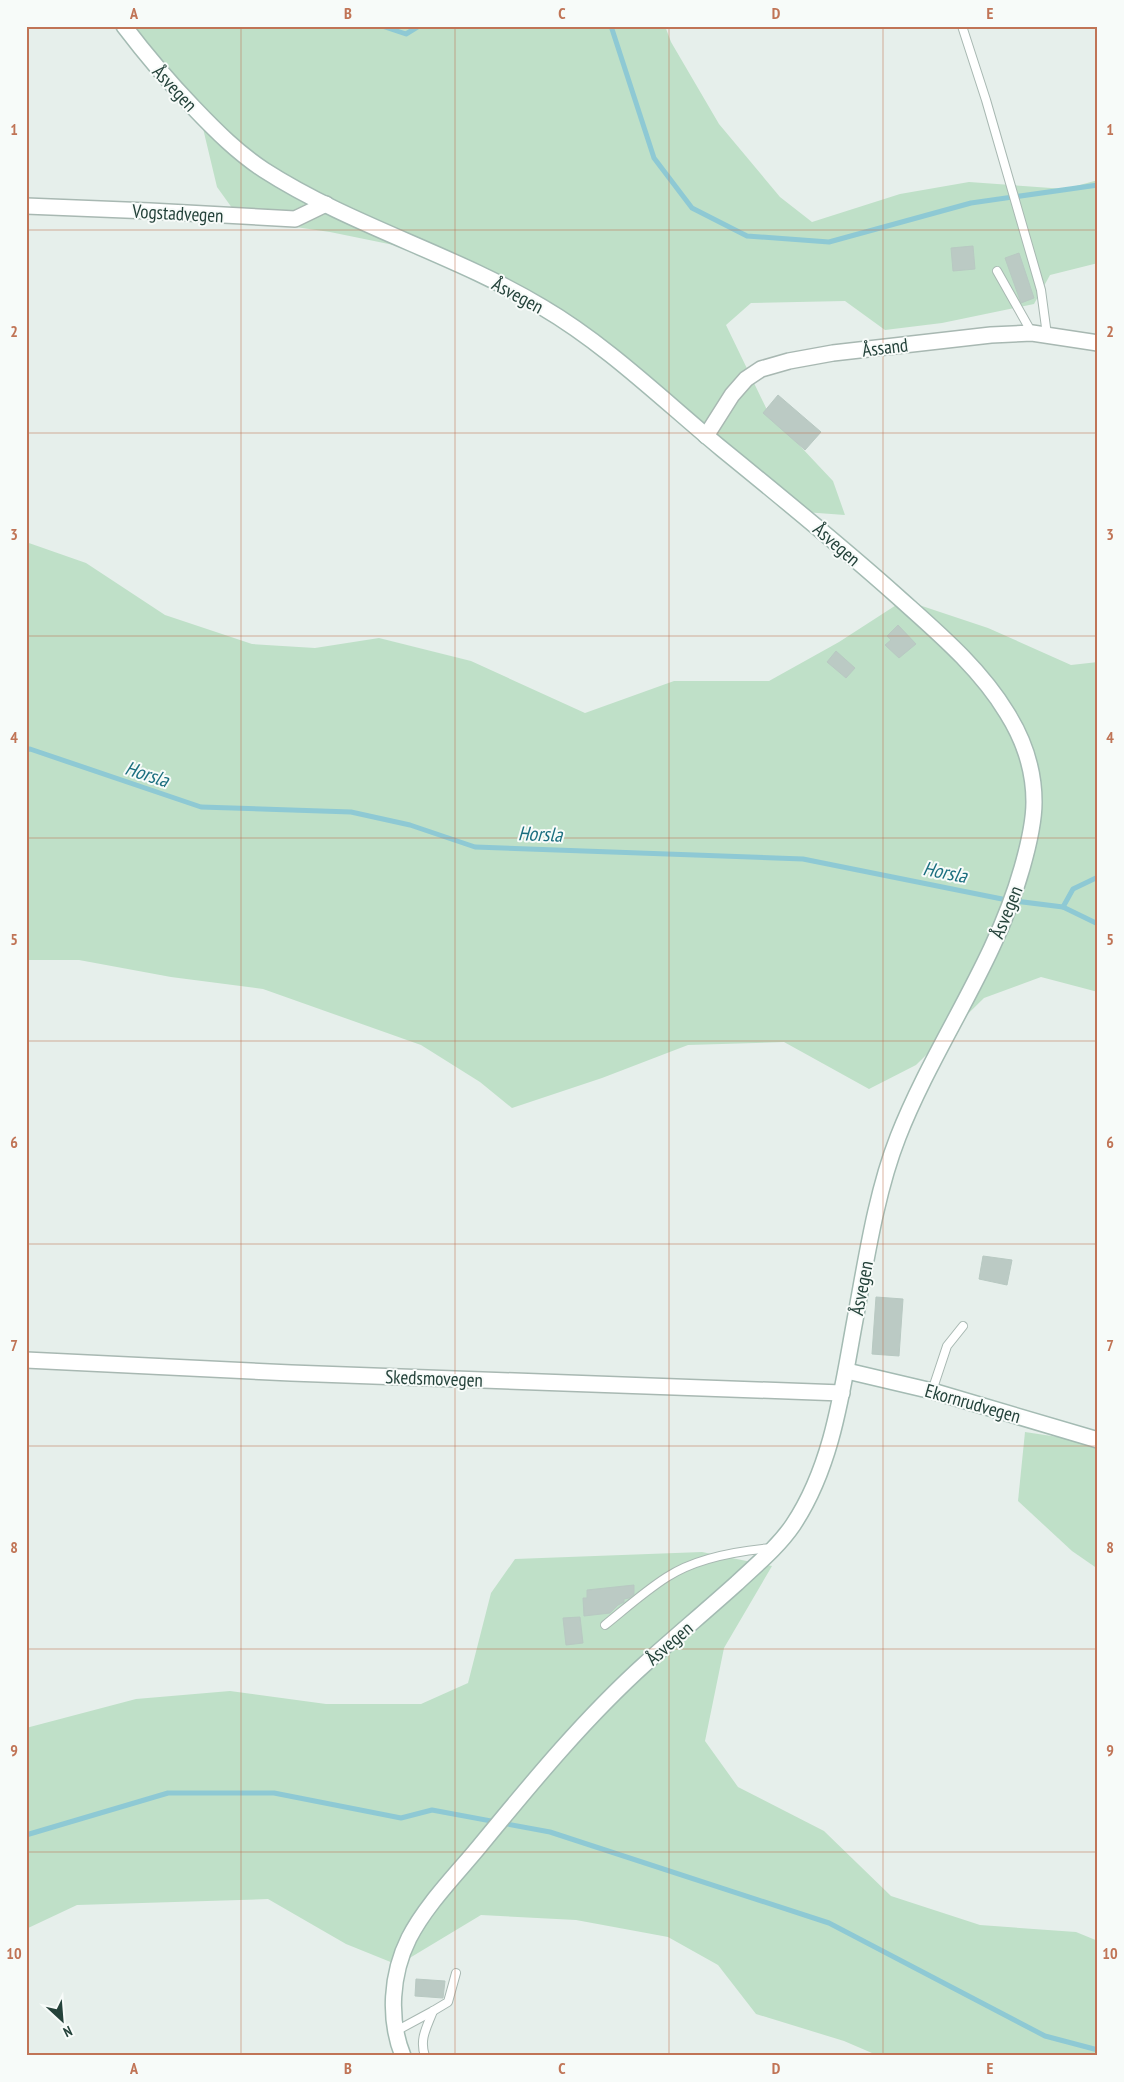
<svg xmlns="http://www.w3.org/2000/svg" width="1124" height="2082" viewBox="0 0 1124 2082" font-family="'PT Sans Narrow',sans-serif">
<rect width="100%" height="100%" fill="#e6efeb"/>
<g fill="#bfe0c8">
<polygon points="135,26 665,26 671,42 719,124 780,197 812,222 900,194 969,182 1065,189 1098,180 1098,263 1050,275 1034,304 942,323 885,330 845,301 751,303 726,325 768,412 833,481 845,515 804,512 593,334 423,251 330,232 240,219 217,187 201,120"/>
<polygon points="26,542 86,563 165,615 252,644 315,648 379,638 471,661 585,713 674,681 769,681 839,642 904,600 988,628 1071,665 1098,662 1098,992 1041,977 984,998 916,1065 869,1089 784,1042 688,1045 602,1078 512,1108 480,1082 421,1045 263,989 171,977 79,960 26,960"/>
<polygon points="1025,1432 1098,1443 1098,1569 1072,1551 1018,1501"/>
<polygon points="702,1552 772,1566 724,1648 705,1741 738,1787 824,1831 891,1896 980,1925 1076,1932 1098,1941 1098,2056 879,2056 844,2041 756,2014 718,1965 668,1937 576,1920 481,1915 398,1965 346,1944 268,1899 77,1905 26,1929 26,1728 136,1699 230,1691 326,1704 421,1704 468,1683 491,1593 515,1559"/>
</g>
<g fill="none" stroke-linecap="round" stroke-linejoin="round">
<g stroke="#8ec9d4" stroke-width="5">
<polyline points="382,26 406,34 419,26"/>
<polyline points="611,26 654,158 692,208 747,236 829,242 971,203 1098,185"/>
<polyline points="26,750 30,749 201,807 351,812 410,825 475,847 803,859 1007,900 1063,907 1098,924"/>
<polyline points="1063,907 1073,889 1098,877"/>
<polyline points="26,1835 168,1793 274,1793 401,1818 432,1810 550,1832 829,1923 1045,2036 1098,2050"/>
</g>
</g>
<g fill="#bbcac4" stroke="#b8c9c2">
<polygon points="973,246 975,269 953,271 951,248"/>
<polygon points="1019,253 1034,298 1021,303 1005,258"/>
<polygon points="778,395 821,432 805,450 763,413"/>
<polygon points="898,625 916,644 899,658 885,645 891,640 887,636"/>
<polygon points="836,651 855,668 846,678 827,662"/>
<polygon points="983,1256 1012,1260 1007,1285 979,1279"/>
<polygon points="876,1297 903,1299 899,1356 872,1354"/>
<polygon points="634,1585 634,1594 629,1598 624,1599 624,1602 618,1605 610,1613 584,1616 583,1598 587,1598 587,1590"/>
<polygon points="580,1617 583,1643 566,1645 563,1618"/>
<polygon points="416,1979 445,1981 443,1998 415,1996"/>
</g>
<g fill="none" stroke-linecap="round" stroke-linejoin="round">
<g stroke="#a8b8b2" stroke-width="10">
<g id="lane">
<polyline points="962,26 986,100 1041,290 1047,335"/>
<polyline points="997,271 1032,333"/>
<polyline points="932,1391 947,1346 963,1326"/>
<path d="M605,1625C625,1609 645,1591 667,1577C696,1558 737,1551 771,1548"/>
<polyline points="396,2031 433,2011 448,2002 456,1973"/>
<path d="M425,2056C419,2039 427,2027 433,2011"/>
</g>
</g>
<g stroke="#a8b8b2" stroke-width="18">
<g id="street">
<polyline points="26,206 150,211 295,219 326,204"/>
<polyline points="706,436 732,395 746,379 761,369 789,361 833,353 991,335 1032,333 1098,343"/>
<polyline points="26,1360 291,1373 842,1393"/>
</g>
</g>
<g stroke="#a4bbb3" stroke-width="18">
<g id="secondary">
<path d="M124,26C146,55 169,82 194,108C216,131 238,153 264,170C351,226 454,254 542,307C607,345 664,401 722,449C781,497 840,545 897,596C937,632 979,667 1007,713C1024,740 1034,771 1034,802C1034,824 1028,847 1022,868C995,964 934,1045 898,1137C876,1193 866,1261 855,1320C842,1390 833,1465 793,1525C778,1547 756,1565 737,1583C707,1610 676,1636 646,1663C586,1717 534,1780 483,1842C458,1873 427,1903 409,1938C391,1974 388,2019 403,2056"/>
<polyline points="847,1371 932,1391 1098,1440"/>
</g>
</g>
<use href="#lane" stroke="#fff" stroke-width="8"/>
<use href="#street" stroke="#fff" stroke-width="15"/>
<use href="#secondary" stroke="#fff" stroke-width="15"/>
</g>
<path fill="none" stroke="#c07456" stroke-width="1" stroke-opacity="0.55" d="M241,26V2056M455,26V2056M669,26V2056M883,26V2056M26,230H1098M26,433H1098M26,636H1098M26,838H1098M26,1041H1098M26,1244H1098M26,1446H1098M26,1649H1098M26,1852H1098"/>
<g text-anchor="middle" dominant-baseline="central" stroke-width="4" stroke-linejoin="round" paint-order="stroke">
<g font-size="19" fill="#24423a" stroke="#f7fbf9">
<text transform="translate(175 88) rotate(47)">Åsvegen</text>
<text transform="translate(178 213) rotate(3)">Vogstadvegen</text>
<text transform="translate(518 295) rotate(28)">Åsvegen</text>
<text transform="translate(885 347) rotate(-7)">Åssand</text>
<text transform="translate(837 544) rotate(41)">Åsvegen</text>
<text transform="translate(1006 912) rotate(-68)">Åsvegen</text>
<text transform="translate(861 1288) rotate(-79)">Åsvegen</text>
<text transform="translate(434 1378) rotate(2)">Skedsmovegen</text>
<text transform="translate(973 1403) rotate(16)">Ekornrudvegen</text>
<text transform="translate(669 1643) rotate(-41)">Åsvegen</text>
</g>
<g font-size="20" font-style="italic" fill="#1c6f80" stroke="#f7fbf9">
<text transform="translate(147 774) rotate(18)">Horsla</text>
<text transform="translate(540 834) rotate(2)">Horsla</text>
<text transform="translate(945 872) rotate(11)">Horsla</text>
</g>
</g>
<rect width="1124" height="2082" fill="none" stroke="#f7fbf9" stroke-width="55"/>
<g transform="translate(62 2020) rotate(154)" stroke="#f7fbf9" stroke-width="4" paint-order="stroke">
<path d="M0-4L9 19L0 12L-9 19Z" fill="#24423a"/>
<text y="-8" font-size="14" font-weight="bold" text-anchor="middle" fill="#24423a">N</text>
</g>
<rect x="28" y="28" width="1068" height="2026" fill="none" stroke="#c07456" stroke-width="2"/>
<g font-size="16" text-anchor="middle" font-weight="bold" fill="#c07456">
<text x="134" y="19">A</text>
<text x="348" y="19">B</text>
<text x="562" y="19">C</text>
<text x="776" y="19">D</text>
<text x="990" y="19">E</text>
<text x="14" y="135">1</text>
<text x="1110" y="135">1</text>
<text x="14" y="337">2</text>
<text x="1110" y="337">2</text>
<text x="14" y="540">3</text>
<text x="1110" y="540">3</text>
<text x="14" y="743">4</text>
<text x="1110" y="743">4</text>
<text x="14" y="945">5</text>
<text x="1110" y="945">5</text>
<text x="14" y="1148">6</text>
<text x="1110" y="1148">6</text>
<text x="14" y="1351">7</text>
<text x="1110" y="1351">7</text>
<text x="14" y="1553">8</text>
<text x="1110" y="1553">8</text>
<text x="14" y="1756">9</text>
<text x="1110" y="1756">9</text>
<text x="14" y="1959">10</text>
<text x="1110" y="1959">10</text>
<text x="134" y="2074">A</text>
<text x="348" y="2074">B</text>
<text x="562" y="2074">C</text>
<text x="776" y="2074">D</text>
<text x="990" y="2074">E</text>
</g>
</svg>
